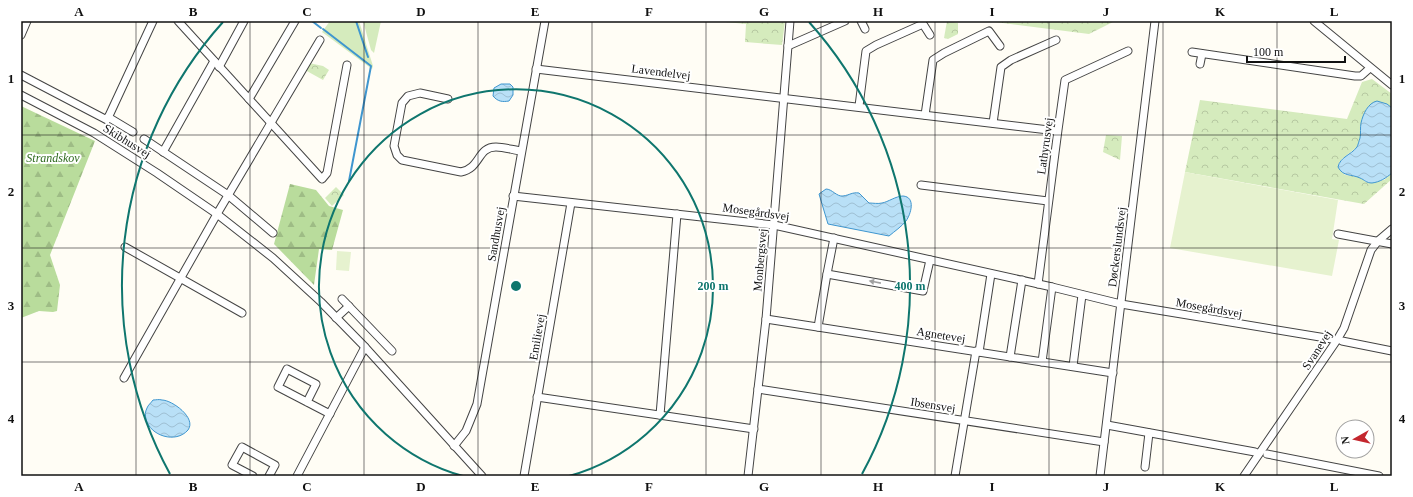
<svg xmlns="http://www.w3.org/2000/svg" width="1413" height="497" viewBox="0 0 1413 497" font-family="Georgia,serif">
<defs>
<pattern id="forest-firs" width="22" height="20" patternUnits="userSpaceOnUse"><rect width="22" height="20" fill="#b9dc9c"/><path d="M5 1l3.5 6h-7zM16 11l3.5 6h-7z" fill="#9ebc85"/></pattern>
<pattern id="park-crowns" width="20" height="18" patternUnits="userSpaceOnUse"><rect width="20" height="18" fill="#d5ebbd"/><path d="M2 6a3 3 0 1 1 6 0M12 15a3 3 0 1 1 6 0" fill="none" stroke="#b6c8a1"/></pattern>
<pattern id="water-waves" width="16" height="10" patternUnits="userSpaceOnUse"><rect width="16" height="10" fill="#b9e0f7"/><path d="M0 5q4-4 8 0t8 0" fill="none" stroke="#9ebfd3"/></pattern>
</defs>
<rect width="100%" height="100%" fill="#fffdf5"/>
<g fill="#d5ebbd">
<polygon points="330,21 359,21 373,66 372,69 322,32"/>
<polygon points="363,21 381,21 374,53 371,50"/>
</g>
<g fill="url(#forest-firs)">
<polygon points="21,106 95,141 50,255 60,285 57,311 53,312 39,311 21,318"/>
<polygon points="290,184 316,190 329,206 343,210 332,250 319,249 314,285 274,244"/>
</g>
<g fill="url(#park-crowns)">
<polygon points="715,21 785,21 782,45 745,42 746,24"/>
<polygon points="947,21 958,23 958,34 948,39 944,38"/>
<polygon points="987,21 1115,21 1089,34"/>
<polygon points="309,63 323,66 329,70 323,80 305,70"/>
<polygon points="1372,79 1392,94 1392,108 1387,104 1361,137 1357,147 1342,159 1339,163 1338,167 1345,175 1360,177 1366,182 1384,180 1392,173 1392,179 1364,204 1185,172 1200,100 1347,119 1362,82"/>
<polygon points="1106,135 1122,136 1120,160 1103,152"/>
<polygon points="336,187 344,195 332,206 325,198"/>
</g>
<g fill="#e6f2cf">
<polygon points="1185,172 1338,200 1332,239 1339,240 1332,276 1170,248"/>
<polygon points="337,251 351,252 349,271 336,270"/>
</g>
<g fill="url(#water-waves)" stroke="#3f96cf">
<path d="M501,84H510L513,87V95L509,101C503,102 498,102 493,96L494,88Z"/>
<path d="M1377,101L1387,104L1392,108V173C1386,178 1380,182 1372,183C1366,183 1365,180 1360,178C1352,174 1343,177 1338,167C1340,157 1351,155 1357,147C1358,145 1359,141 1360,138C1361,133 1360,128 1361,123C1363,114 1368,103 1377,101Z"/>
<path d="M826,189C832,189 837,197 843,196C850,195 852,192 859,193L869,203C873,203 878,204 882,203C888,202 896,196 903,196C916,197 911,214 906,221C901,227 895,231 889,236L828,224L819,194Z"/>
<path d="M153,400C156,400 159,399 162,400C172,400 197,418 188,430C176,444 150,436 146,419C145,415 145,412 147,408C148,405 151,403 153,400Z"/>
</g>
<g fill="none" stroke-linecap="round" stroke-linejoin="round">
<g stroke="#3f96cf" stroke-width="2">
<polyline points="312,21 321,28"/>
<polyline points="356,21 368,57"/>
<polyline points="323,29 371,66 349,181"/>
</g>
<g stroke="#444" stroke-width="9">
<g id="minor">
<polyline points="178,21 322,179 327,173 347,65"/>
<polyline points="861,21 865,29"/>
<polyline points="1314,21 1392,85"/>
<polyline points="21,35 27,21"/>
<polyline points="788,46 845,21"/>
<polyline points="1192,52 1355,76 1361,76 1370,68"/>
<polyline points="1200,64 1202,54"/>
<polyline points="219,67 244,21"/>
<polyline points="536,69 1057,131"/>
<polyline points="21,75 107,120 153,21"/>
<polyline points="21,95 94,133 157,173 217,214 273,258 321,302 365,347 482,476"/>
<polyline points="249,99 295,21"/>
<path d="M448,99L420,93L408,96L402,103L394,146L397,155L402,160L461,172C481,168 477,147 496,147C504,147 513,150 521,151"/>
<polyline points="859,106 866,51 876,45 923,24 930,35"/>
<polyline points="925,115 933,60 944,53 989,31 1000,46"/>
<polyline points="108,117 133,132"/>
<polyline points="993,123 1001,67 1011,60 1056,40"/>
<polyline points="144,139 228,195 273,233"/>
<polyline points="163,152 214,61"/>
<polyline points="921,185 1048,201"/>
<polyline points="513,196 774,225 1052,287 1121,304 1332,339"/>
<polyline points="1338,234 1392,244"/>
<polyline points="125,247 242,313"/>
<polyline points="827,274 923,291 930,260"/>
<polyline points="1038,284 1058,130 1065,80 1128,51"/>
<polyline points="342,299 392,351"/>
<polyline points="336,318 349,306"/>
<polyline points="766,319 1113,373"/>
<polyline points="818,327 827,274 834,238"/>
<polyline points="1342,341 1392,351"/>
<polyline points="979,352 991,274"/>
<polyline points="1010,357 1022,280"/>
<polyline points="1042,362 1052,287"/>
<polyline points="1073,366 1082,295"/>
<polyline points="124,378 217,214 320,40"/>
<polyline points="758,389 1104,442"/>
<polyline points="537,397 754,429"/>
<polyline points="307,402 316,384 287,369 278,387 330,414"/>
<polyline points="660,415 677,214"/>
<polyline points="1107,425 1255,452"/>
<polyline points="454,446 466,431 477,404 545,21"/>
<polyline points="1267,454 1379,476"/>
<polyline points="1145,467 1149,433"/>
<polyline points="253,476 232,465 242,447 275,465 269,476"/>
<polyline points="297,476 365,347"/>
<polyline points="524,476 571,203"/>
<polyline points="748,476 766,319 790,21"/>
<polyline points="955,476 976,351"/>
<polyline points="1100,476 1155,21"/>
<polyline points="1244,476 1337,340 1344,328 1371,250 1378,241 1392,229"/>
</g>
</g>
<use href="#minor" stroke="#fff" stroke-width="7"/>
</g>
<defs><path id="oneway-solid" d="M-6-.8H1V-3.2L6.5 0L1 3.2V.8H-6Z"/></defs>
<use fill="#a0a0a0" href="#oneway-solid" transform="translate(875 282) rotate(-169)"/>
<path fill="none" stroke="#111" stroke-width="1" stroke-opacity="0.55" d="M136,21V476M250,21V476M364,21V476M478,21V476M592,21V476M706,21V476M821,21V476M935,21V476M1049,21V476M1163,21V476M1277,21V476M21,135H1392M21,248H1392M21,362H1392"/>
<g fill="none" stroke="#0f766e" stroke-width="2">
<path d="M463 476A197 197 0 1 1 569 476"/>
<path d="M170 474A394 394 0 0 1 223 22M809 22A394 394 0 0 1 862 474"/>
</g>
<g text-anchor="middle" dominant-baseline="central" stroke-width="4" stroke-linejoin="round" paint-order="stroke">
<g font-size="12" fill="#111" stroke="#fff">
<text transform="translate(661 72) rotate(7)">Lavendelvej</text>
<text transform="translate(127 141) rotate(32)">Skibhusvej</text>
<text transform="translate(1045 146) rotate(-82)">Lathyrusvej</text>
<text transform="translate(756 212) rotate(8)">Mosegårdsvej</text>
<text transform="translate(496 234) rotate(-80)">Sandhusvej</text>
<text transform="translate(1117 247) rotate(-83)">Døckerslundsvej</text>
<text transform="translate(760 260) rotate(-85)">Monbergsvej</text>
<text transform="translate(1209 308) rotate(10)">Mosegårdsvej</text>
<text transform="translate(941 335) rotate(9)">Agnetevej</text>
<text transform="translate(537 337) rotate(-80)">Emilievej</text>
<text transform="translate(1317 350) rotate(-57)">Svanevej</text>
<text transform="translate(933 405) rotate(9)">Ibsensvej</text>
</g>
<g font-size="12" font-style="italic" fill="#2f6b1f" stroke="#fff">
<text x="53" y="158">Strandskov</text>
</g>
</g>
<circle cx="516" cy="286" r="6" fill="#0f766e" stroke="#fff" stroke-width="2"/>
<g font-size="12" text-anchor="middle" font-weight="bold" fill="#0f766e" stroke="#fff" stroke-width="4" stroke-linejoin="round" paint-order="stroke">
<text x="713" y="290">200 m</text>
<text x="910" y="290">400 m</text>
</g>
<rect width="1413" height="497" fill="none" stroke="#ffffff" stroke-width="44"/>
<g transform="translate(1355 439) rotate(262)"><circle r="19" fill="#ffffff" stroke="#a0a0a0"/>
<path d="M0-3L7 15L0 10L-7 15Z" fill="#c4262e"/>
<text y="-6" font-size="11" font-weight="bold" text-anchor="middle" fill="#111111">N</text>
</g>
<path d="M1247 56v6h98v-6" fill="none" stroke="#111111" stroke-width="2"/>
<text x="1253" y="56" font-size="12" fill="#111111" stroke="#ffffff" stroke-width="3" paint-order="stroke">100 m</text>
<rect x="22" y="22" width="1369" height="453" fill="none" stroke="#111" stroke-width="1.5"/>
<g font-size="13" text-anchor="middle" font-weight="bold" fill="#111">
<text x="79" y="16">A</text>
<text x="193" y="16">B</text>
<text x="307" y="16">C</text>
<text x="421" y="16">D</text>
<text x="535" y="16">E</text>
<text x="649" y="16">F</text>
<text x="764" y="16">G</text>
<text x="878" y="16">H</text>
<text x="992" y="16">I</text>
<text x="1106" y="16">J</text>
<text x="1220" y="16">K</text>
<text x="1334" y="16">L</text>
<text x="11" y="83">1</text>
<text x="1402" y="83">1</text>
<text x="11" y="196">2</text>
<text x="1402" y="196">2</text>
<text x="11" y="310">3</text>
<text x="1402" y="310">3</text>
<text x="11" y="423">4</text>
<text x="1402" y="423">4</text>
<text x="79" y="491">A</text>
<text x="193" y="491">B</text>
<text x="307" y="491">C</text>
<text x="421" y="491">D</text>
<text x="535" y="491">E</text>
<text x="649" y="491">F</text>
<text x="764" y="491">G</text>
<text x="878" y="491">H</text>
<text x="992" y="491">I</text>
<text x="1106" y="491">J</text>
<text x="1220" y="491">K</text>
<text x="1334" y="491">L</text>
</g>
</svg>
